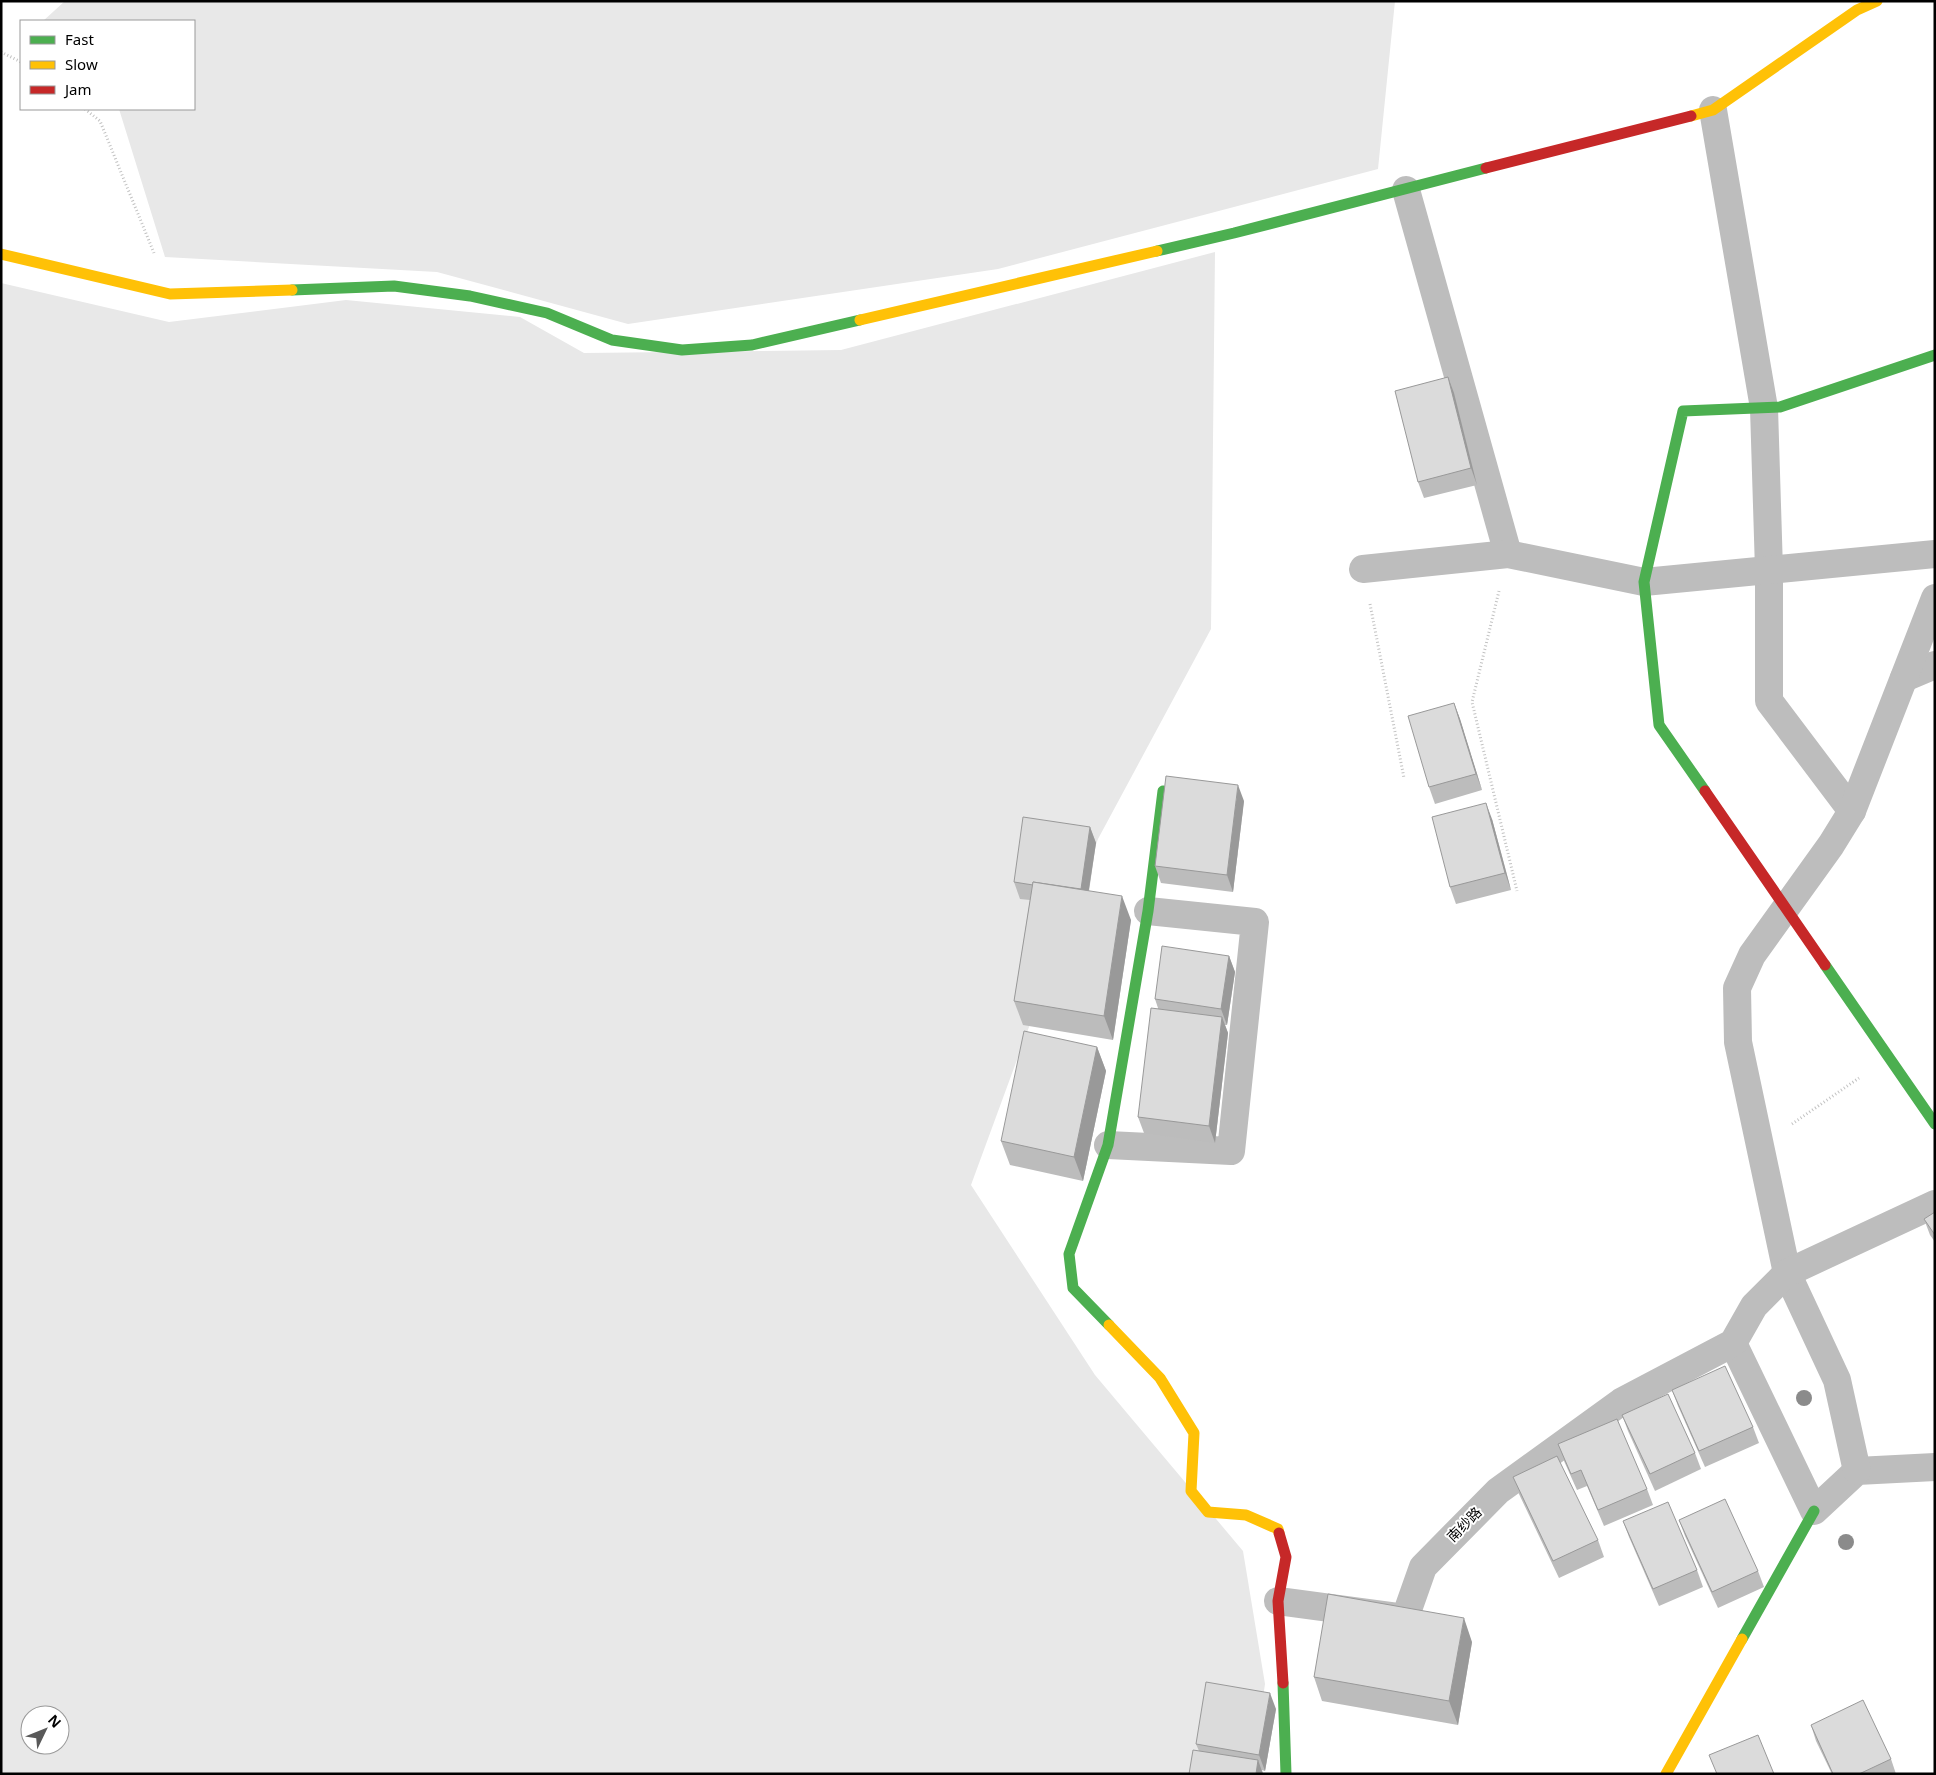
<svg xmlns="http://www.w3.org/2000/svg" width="1936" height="1775" viewBox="0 0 1936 1775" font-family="'Noto Sans','Noto Sans SC',sans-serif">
<rect width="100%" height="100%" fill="#fff"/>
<g fill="#e8e8e8" fill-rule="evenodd">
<polygon points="65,1 1395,1 1378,169 998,269 628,324 437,272 165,257 119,109 194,109 194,21 43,21"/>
<path d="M1215,252L1211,629L1098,839L971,1185L1095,1375L1243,1551L1265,1684L1252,1774H1V283L169,322L346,300L520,317L584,353L841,350ZM30,1715H60V1745H30Z"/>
</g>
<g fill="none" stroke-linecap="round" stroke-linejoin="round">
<g stroke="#c2c2c2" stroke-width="3" stroke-dasharray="1 2.5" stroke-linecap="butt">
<polyline points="1,52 21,62"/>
<polyline points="85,109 100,121 154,253"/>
<polyline points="1499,591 1472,702 1517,891"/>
<polyline points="1370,604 1404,778"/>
<polyline points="1792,1124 1859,1078"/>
</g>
<g stroke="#bdbdbd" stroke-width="28">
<polyline points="1713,110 1764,408 1769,570 1769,701 1852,811"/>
<polyline points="1406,190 1508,554"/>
<polyline points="1363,569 1508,554 1644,582 1935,554"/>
<polyline points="1904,678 1935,665"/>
<polyline points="1108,1145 1231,1151 1255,922 1148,911"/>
<polyline points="1733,1343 1814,1511 1857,1471 1935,1467"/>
<polyline points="1857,1471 1837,1380 1787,1273 1738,1042 1737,988 1752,955 1831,845 1852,811 1935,598"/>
<polyline points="1278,1601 1405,1618 1423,1567 1498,1491 1621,1402 1733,1343 1754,1306 1787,1273 1935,1204"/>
</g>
<g stroke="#4caf50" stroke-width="11">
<polyline points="1157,251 1234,233 1486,168"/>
<polyline points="292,290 394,286 470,296 547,313 612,340 682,350 752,345 860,320"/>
<polyline points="1705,791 1659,725 1644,582 1683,411 1780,407 1935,355"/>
<polyline points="1825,965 1935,1124"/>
<polyline points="1109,1325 1073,1288 1069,1254 1108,1145 1148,911 1163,791"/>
<polyline points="1742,1639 1814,1511"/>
<polyline points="1283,1683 1286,1774"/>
</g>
<g stroke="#ffc107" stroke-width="11">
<polyline points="1691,116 1713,110 1857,10 1877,1"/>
<polyline points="1,254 170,294 292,290"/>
<polyline points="860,320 1157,251"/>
<polyline points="1109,1325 1160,1378 1194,1433 1191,1491 1208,1512 1246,1515 1278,1529 1279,1533"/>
<polyline points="1666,1774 1742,1639"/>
</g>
<g stroke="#c62828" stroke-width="11">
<polyline points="1486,168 1691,116"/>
<polyline points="1705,791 1825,965"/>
<polyline points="1279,1533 1286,1557 1278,1601 1283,1683"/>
</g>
</g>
<g fill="#8b8b8b">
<circle cx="1804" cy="1398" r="8"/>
<circle cx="1846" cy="1542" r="8"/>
</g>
<g fill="#bcbcbc">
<polygon points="1448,377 1454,393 1477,485 1424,498 1418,482"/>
<polygon points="1454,703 1460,719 1482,790 1435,804 1429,787"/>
<polygon points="1244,801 1233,892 1161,883 1155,866"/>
<polygon points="1492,819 1511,890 1456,904 1450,887"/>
<polygon points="1090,827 1096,843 1089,891 1131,920 1113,1040 1023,1025 1014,1001 1030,900 1020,899 1014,882"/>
<polygon points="1229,956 1235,972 1227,1025 1225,1025 1228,1033 1215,1143 1144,1133 1138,1117 1158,1008 1155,999"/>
<polygon points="1097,1047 1106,1071 1083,1181 1010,1165 1001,1141"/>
<polygon points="1935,1212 1935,1242 1930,1235 1924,1219"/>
<polygon points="1672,1390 1753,1427 1759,1443 1705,1467 1678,1406"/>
<polygon points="1622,1415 1695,1453 1701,1469 1655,1491 1628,1431"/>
<polygon points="1558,1444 1647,1489 1653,1505 1604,1526 1587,1486 1577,1490 1564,1461"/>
<polygon points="1513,1477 1598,1540 1604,1557 1559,1578 1519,1494"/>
<polygon points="1679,1520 1758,1571 1764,1587 1718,1608 1685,1536"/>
<polygon points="1623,1521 1697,1570 1703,1587 1659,1606 1629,1537"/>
<polygon points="1472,1642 1458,1725 1322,1701 1314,1677"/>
<polygon points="1276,1709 1265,1771 1262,1770 1263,1774 1189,1774 1199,1751 1196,1744"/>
<polygon points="1811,1725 1891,1759 1896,1774 1832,1774 1816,1741"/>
</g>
<g fill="#999">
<polygon points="1448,377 1454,393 1477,485 1471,468"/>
<polygon points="1454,703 1460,719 1482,790 1476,774"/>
<polygon points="1238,785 1244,801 1233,892 1227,875"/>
<polygon points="1486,803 1492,819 1511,890 1505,873"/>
<polygon points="1090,827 1096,843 1086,908 1080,892"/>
<polygon points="1122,896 1131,920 1113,1040 1104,1016"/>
<polygon points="1229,956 1235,972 1227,1025 1221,1009"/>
<polygon points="1222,1017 1228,1033 1215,1143 1209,1126"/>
<polygon points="1097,1047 1106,1071 1083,1181 1074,1157"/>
<polygon points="1464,1618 1472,1642 1458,1725 1449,1701"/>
<polygon points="1270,1693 1276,1709 1265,1771 1259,1755"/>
<polygon points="1258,1760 1263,1774 1256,1774"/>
</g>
<g fill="#dbdbdb" stroke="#999">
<polygon points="1448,377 1471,468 1418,482 1395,391"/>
<polygon points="1454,703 1476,774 1429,787 1408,716"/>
<polygon points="1166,776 1238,785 1227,875 1155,866"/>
<polygon points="1486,803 1505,873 1450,887 1432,817"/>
<polygon points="1023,817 1090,827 1081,889 1033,882 1033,885 1014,882"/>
<polygon points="1033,882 1122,896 1104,1016 1014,1001"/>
<polygon points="1162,946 1229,956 1221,1009 1155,999"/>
<polygon points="1151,1008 1222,1017 1209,1126 1138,1117"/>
<polygon points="1024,1031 1097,1047 1074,1157 1001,1141"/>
<polygon points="1935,1212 1935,1235 1924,1219"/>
<polygon points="1725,1366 1753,1427 1699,1451 1672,1390"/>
<polygon points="1668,1394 1695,1453 1650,1474 1622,1415"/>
<polygon points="1617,1419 1647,1489 1598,1510 1581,1470 1571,1474 1558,1444"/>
<polygon points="1557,1456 1598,1540 1553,1561 1513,1477"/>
<polygon points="1725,1499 1758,1571 1712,1592 1679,1520"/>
<polygon points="1668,1502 1697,1570 1653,1589 1623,1521"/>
<polygon points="1328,1594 1464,1618 1449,1701 1314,1677"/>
<polygon points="1206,1682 1270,1693 1259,1755 1196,1744"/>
<polygon points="1863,1700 1891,1759 1859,1774 1833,1774 1811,1725"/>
<polygon points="1758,1735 1774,1774 1717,1774 1709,1755"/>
<polygon points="1193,1750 1258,1760 1256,1774 1189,1774"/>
</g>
<g text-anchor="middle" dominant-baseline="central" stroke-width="4" stroke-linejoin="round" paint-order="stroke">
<g font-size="14" fill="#000" stroke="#fff">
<text transform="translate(1464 1524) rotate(-45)">南纱路</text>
</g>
</g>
<rect width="1936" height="1775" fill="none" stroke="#000000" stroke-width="5"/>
<rect x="20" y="20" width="175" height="90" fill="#ffffff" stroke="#999999"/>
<rect x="30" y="36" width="25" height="8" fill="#4caf50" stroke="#999999"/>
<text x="65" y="45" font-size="15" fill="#000000">Fast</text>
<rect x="30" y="61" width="25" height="8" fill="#ffc107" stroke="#999999"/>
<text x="65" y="70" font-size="15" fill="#000000">Slow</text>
<rect x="30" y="86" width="25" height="8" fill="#c62828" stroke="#999999"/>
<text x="65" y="95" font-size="15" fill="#000000">Jam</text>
<g transform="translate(45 1730) rotate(47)"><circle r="24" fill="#ffffff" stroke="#999999"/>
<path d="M0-4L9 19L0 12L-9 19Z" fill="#595959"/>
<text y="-8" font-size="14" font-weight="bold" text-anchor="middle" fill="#000000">N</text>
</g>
</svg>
